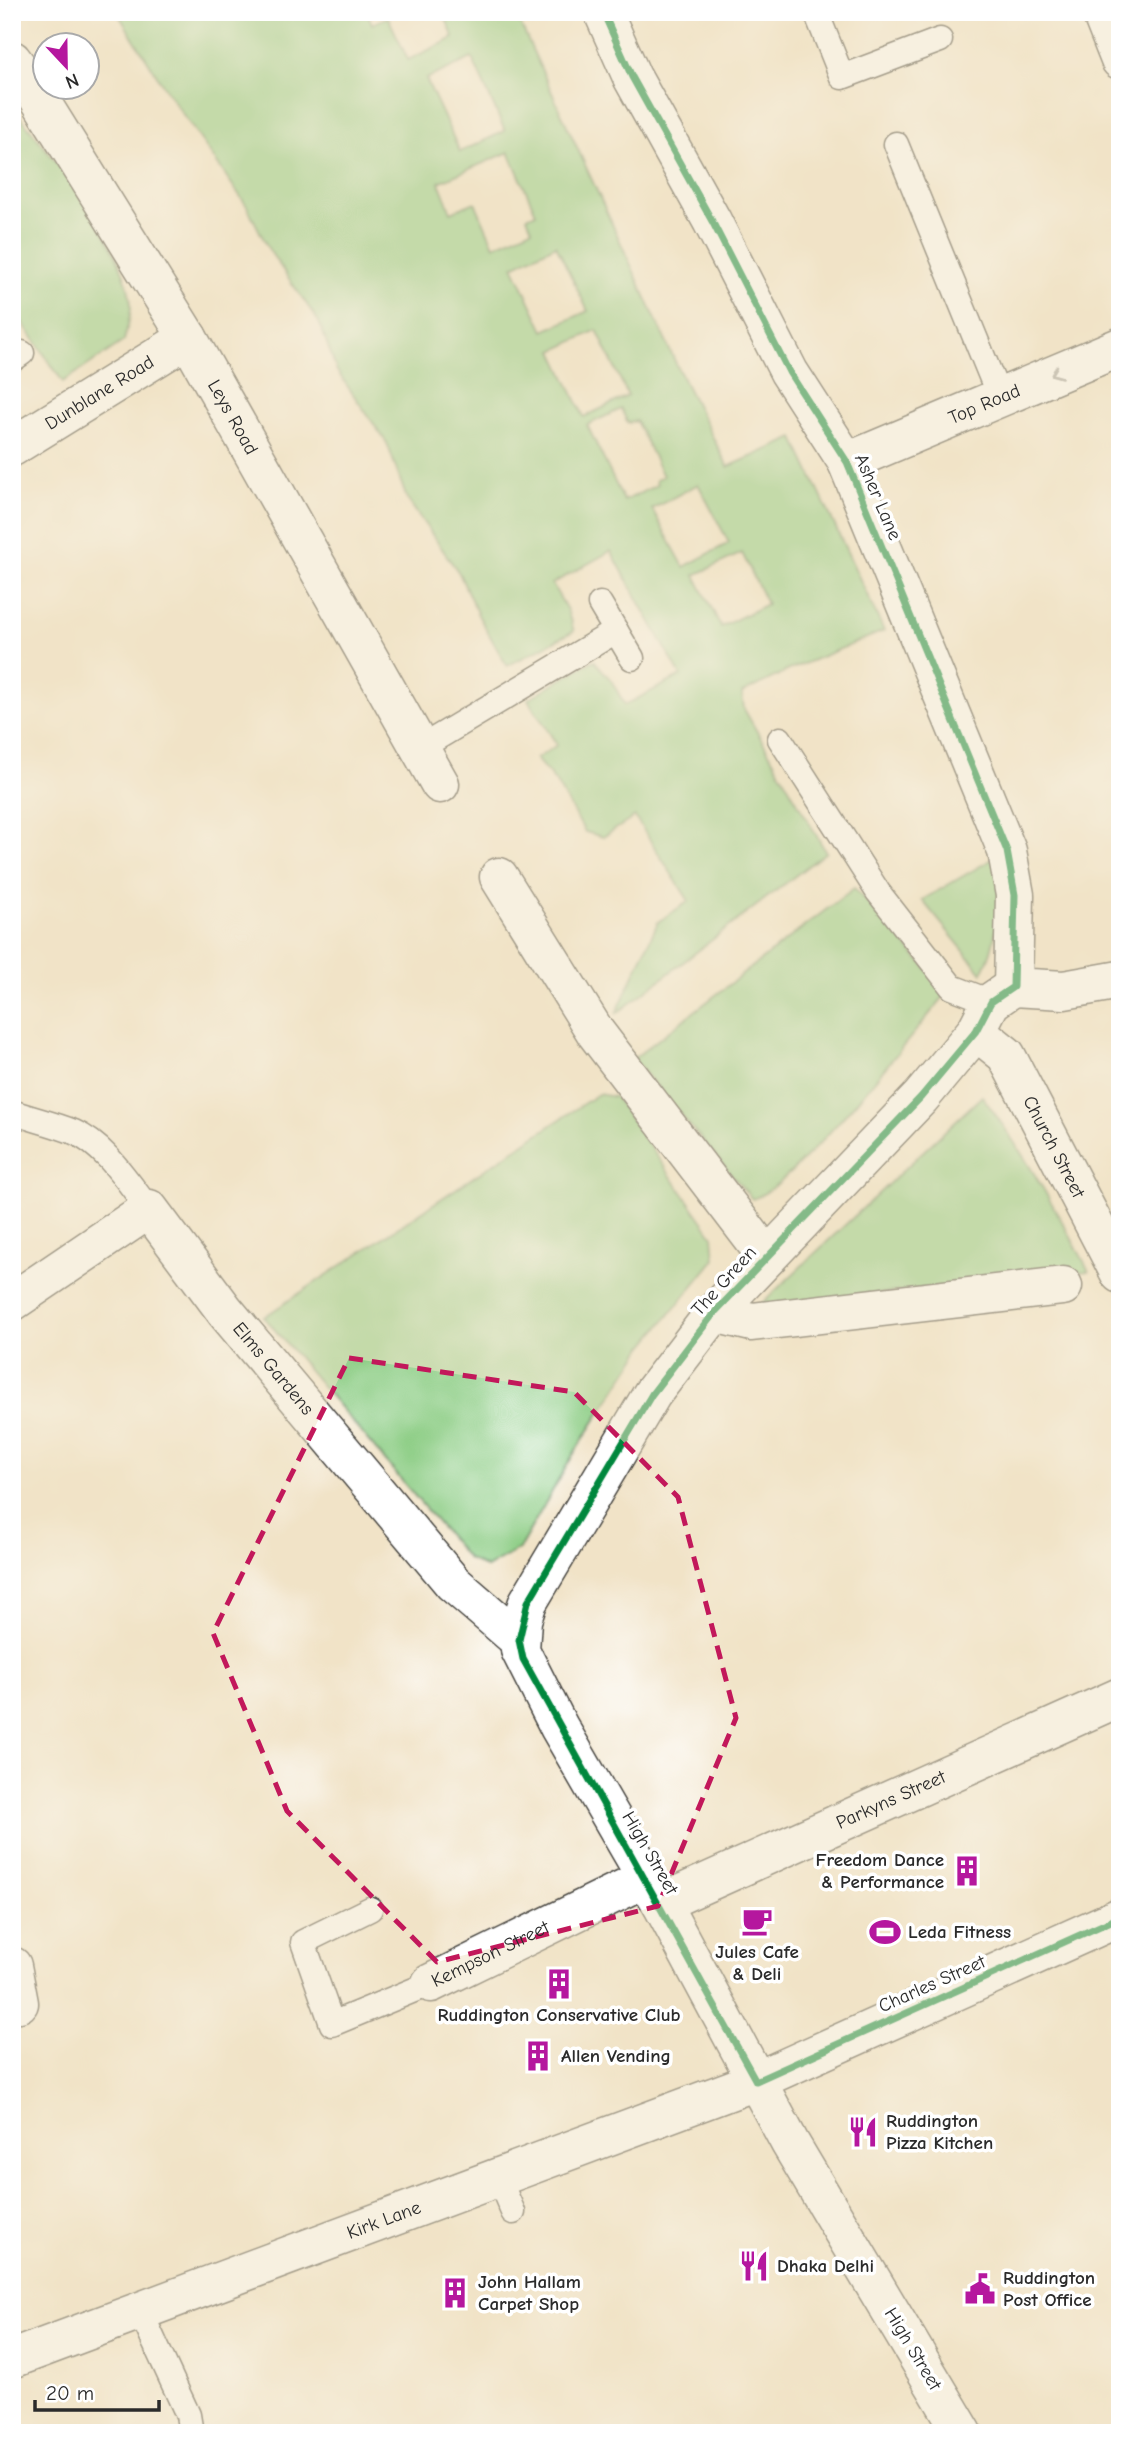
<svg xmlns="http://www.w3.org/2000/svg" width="1132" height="2445" viewBox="0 0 1132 2445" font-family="'Comic Neue',sans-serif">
<rect width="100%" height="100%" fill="#fff"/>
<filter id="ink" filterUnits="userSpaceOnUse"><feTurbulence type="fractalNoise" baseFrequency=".0143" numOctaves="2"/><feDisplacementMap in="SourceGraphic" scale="14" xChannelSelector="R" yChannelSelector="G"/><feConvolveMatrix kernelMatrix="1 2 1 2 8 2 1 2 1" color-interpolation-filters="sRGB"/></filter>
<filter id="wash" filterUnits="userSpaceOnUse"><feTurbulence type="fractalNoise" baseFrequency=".00686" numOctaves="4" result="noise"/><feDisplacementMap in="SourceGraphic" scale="28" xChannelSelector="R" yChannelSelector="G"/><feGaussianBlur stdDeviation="1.57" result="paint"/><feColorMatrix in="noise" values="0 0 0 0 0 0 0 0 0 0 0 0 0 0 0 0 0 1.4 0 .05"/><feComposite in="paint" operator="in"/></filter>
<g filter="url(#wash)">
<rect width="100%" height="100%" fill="#f1e3c7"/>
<g fill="#8ece86" stroke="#5c7c58" stroke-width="2" fill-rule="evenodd">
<path d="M117,12H367L372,24L388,17L408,60L454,38L443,12H515L684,381L728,467L794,438L884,631L789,670L742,693L744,709L826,852L616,1014L658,922L689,901L635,817L603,837L585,832L555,781L536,759L557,745L528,699L594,660L611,680L625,705L681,676L611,551L552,584L567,610L574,631L507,666L478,615L459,573L407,499L387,443L337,371L319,322L269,250L247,206L168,93ZM472,58L505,131L460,152L426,79ZM509,152L536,213L527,217L532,229L494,246L475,202L451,212L439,182ZM556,245L588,311L544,331L513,266ZM597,330L628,396L584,417L553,351ZM621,409L628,423L636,421L663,476L656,480L657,485L624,501L587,425ZM698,484L729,543L684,567L652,509ZM742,553L767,604L721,627L695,575Z"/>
<path d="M12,106C50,154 125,243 131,304C132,315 126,330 124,341L63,382L12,307Z"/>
<path d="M1001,854C999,893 1001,938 982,973L922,900Z"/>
<path d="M854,888L948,992C914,1031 792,1190 752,1199L633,1059Z"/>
<polygon points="598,1094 615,1097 713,1236 715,1259 643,1347 573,1455 519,1549 486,1568 467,1558 264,1317"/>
<path d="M982,1096C1023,1151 1057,1210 1089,1271L758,1307Z"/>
</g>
</g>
<g filter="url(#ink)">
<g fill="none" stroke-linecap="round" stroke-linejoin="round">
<g stroke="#494742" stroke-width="27">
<g id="lane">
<polyline points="816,12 842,77 940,40"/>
<polyline points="896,144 999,396"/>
<polyline points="12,360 22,353"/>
<polyline points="600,604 616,631"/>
<polyline points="780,739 878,892 952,987 991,1002"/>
<polyline points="420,748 616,631 632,658"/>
<path d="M12,1112C32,1119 55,1124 74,1132C106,1146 128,1183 149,1209"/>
<polyline points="370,1909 303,1942 332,2024 431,1983"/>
<polyline points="498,2177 513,2212"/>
<polyline points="140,2311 188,2415 191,2433"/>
</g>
</g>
<g stroke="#494742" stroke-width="41">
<g id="street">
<polyline points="603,12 632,77 712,221 789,372 847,462 1007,851 1015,895 1013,987 1064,990 1120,980"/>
<polyline points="1101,12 1120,60"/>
<path id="s1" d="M12,60L30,84L188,338L440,784"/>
<path id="s2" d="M12,447L188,338"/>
<path id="s3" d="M847,462L1120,347"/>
<polyline points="499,877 596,1033 767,1257"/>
<path id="s4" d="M976,1031L1006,1055L1120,1274"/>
<path id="s5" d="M12,1302L149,1209L225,1311L453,1583L519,1640"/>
<polyline points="714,1313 752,1322 1063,1286"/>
<path id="s6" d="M661,1903L1120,1697"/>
<polyline points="12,1966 19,2003"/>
<path id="s7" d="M431,1983L646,1878"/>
<polyline points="756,2081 1120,1917"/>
</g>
</g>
<g stroke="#494742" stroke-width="41">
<g id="secondary">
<path id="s8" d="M12,2359L756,2081"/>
<polyline points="963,2433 790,2143 661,1903 559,1727 520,1650 522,1620 528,1602 652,1394 714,1313 921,1097 976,1031 991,1002 1013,987"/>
</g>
</g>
<use href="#lane" stroke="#fff" stroke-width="24"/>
<use href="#street" stroke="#fff" stroke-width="38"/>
<use href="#secondary" stroke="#fff" stroke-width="38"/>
<g stroke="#fff" stroke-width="11">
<polyline id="cycleway" points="603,12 632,77 712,221 789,372 847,462 1007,851 1015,895 1013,987 991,1002 976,1031 921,1097 714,1313 652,1394 528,1602 519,1640 523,1659 756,2081 1120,1917"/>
</g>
<use href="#cycleway" stroke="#00873e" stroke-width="7"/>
</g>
<defs><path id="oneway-chevron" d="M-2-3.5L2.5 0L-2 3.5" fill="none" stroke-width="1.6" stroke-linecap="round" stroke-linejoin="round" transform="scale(1.75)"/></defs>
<use stroke="#a0a0a0" href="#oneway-chevron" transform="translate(1056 373) rotate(158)"/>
</g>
<path d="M0 0H1132V2445H0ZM349,1358L574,1392L678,1497L736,1718L658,1906L437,1962L287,1811L213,1633Z" fill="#f1e3c7" fill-opacity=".55" fill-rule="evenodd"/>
<path fill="none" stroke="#c2185b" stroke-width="5" stroke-dasharray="14 9" stroke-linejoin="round" d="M349,1358L574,1392L678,1497L736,1718L658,1906L437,1962L287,1811L213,1633Z"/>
<defs>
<g id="building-bare" transform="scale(2.415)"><path d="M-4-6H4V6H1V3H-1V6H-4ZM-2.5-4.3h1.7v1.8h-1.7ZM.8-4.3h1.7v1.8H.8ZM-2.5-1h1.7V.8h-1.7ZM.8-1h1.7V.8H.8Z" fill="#b5179e" stroke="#fff" stroke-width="2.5" paint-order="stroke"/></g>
<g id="cafe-bare" transform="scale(2.415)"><path d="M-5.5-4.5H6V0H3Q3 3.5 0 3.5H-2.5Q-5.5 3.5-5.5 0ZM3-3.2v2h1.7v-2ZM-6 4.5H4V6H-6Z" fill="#b5179e" stroke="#fff" stroke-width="2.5" paint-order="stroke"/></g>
<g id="stadium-bare" transform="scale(2.415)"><path d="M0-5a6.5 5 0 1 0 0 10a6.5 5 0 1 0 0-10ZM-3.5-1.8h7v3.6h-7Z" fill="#b5179e" stroke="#fff" stroke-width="2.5" paint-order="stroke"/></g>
<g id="restaurant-bare" transform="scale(2.415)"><path d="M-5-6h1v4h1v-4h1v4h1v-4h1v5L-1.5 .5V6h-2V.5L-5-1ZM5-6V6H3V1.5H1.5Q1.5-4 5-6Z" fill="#b5179e" stroke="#fff" stroke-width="2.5" paint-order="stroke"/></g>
<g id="civic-bare" transform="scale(2.415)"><path d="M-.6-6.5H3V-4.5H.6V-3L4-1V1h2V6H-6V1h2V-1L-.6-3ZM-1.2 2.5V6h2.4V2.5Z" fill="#b5179e" stroke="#fff" stroke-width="2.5" paint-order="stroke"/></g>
</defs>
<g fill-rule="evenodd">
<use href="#building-bare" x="967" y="1871"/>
<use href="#cafe-bare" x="757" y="1921"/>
<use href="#stadium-bare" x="885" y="1932"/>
<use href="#building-bare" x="559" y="1984"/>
<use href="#building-bare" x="538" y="2056"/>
<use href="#restaurant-bare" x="863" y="2132"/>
<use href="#restaurant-bare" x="754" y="2266"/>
<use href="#civic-bare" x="980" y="2289"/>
<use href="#building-bare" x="455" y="2293"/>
</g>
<g text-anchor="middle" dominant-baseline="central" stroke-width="7" stroke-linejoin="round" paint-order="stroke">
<g font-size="19" fill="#2b2b2b" stroke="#fff">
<text stroke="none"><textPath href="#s2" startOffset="103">Dunblane Road</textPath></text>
<text stroke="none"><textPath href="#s3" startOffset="149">Top Road</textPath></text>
<text stroke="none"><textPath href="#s1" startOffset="420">Leys Road</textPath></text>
<text transform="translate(878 497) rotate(67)">Asher Lane</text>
<text stroke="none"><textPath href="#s4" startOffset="142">Church Street</textPath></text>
<text transform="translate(724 1281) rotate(-48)">The Green</text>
<text stroke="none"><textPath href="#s5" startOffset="368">Elms Gardens</textPath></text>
<text stroke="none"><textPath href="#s6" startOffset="252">Parkyns Street</textPath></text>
<text transform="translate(650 1853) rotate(60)">High Street</text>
<text stroke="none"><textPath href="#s7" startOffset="66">Kempson Street</textPath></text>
<text transform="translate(932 1984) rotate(-24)">Charles Street</text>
<text stroke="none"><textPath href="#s8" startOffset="397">Kirk Lane</textPath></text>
<text transform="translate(913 2349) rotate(59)">High Street</text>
</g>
<g font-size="19" font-weight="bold" fill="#2b2b2b" stroke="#fff" text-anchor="start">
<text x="944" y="1860" text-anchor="end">Freedom Dance<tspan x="944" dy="22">&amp; Performance</tspan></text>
<text x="908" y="1932">Leda Fitness</text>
<text x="757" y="1952" text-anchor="middle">Jules Cafe<tspan x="757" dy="22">&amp; Deli</tspan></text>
<text x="559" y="2015" text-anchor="middle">Ruddington Conservative Club</text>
<text x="561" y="2056">Allen Vending</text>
<text x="886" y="2121">Ruddington<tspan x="886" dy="22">Pizza Kitchen</tspan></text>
<text x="777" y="2266">Dhaka Delhi</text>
<text x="1003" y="2278">Ruddington<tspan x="1003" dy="22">Post Office</tspan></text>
<text x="478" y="2282">John Hallam<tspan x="478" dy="22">Carpet Shop</tspan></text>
</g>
</g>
<rect width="1132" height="2445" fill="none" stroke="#fff" stroke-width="42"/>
<g transform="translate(66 66) rotate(158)"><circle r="33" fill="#ffffff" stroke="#aaaaaa" stroke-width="2"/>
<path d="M0-5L12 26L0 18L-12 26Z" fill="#b5179e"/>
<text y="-10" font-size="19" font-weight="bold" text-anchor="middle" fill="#2b2b2b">N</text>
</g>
<path d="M35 2400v10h124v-10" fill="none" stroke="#2b2b2b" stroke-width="3.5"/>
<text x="46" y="2400" font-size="21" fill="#2b2b2b" stroke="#ffffff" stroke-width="5" paint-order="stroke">20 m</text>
</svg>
